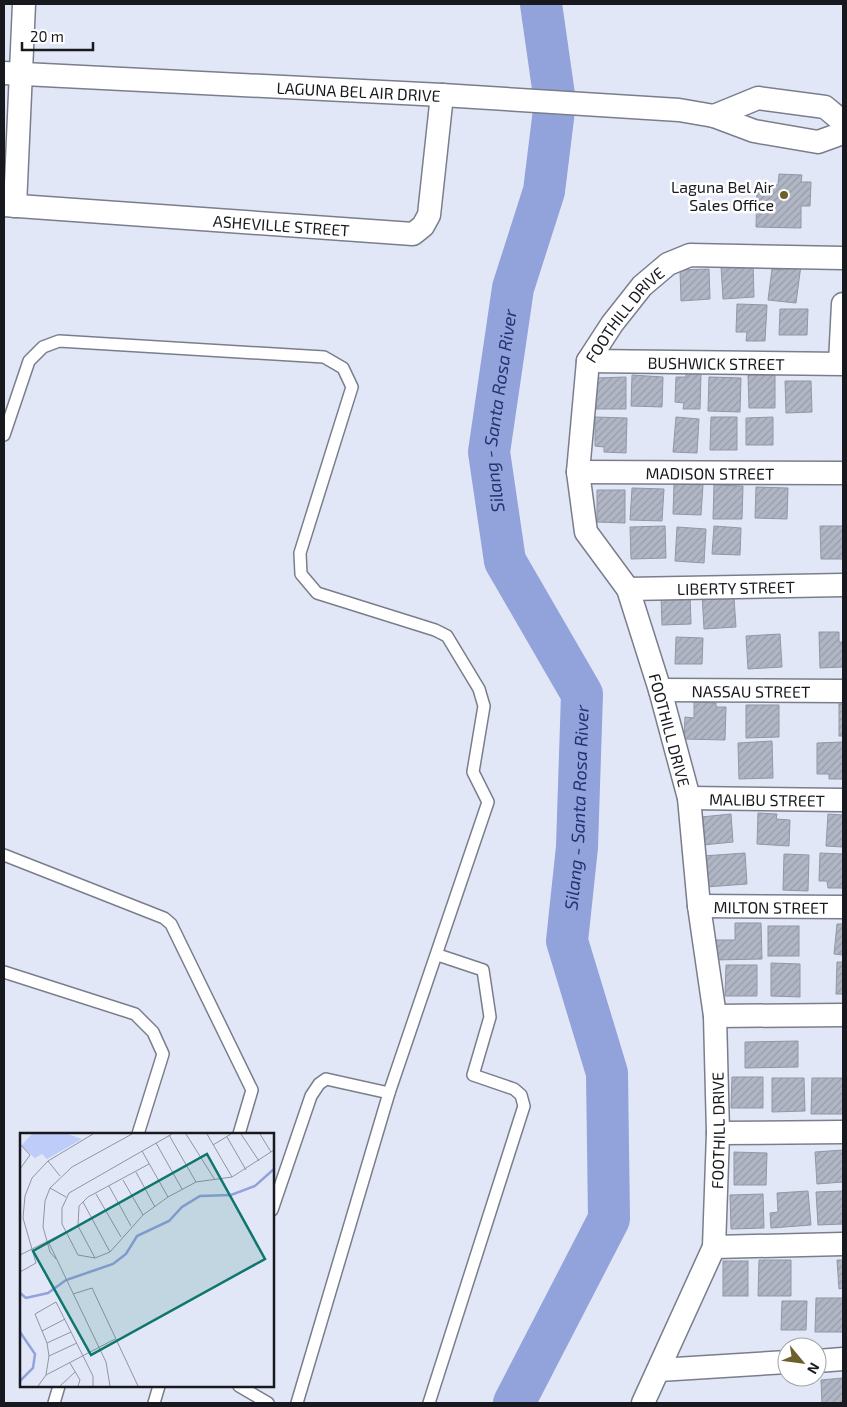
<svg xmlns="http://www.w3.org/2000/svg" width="847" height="1407" viewBox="0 0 847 1407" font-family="'Exo 2',sans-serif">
<defs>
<pattern id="building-hatch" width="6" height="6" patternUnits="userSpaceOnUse" patternTransform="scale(1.25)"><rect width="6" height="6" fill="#b1b6c5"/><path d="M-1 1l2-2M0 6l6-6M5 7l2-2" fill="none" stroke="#989ca9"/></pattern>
</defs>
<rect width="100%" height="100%" fill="#e2e7f7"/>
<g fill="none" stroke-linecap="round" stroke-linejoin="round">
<path stroke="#92a2da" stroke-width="42" id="s1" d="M514,1403L609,1219L607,1073L567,941L577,847L582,694L505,561L489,452L513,288L544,191L555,102L541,4"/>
</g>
<g fill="url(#building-hatch)" stroke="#9297a5">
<polygon points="779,174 802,175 801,182 811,182 810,206 801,206 801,228 756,227 757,184 778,185"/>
<polygon points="785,263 801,265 796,303 768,300 772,269 784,270"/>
<polygon points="753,264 754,297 723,299 721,266"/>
<polygon points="709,269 710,299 681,301 680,270"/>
<polygon points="737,304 767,305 765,341 746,341 747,332 736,332"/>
<polygon points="780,309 808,309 807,335 779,335"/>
<polygon points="686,373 701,373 700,409 683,409 684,403 675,402 676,377 686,377"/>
<polygon points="632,375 663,377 662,407 631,406"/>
<polygon points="748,375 775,375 775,408 749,408"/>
<polygon points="626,377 626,409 596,409 596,378"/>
<polygon points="709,377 741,378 740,412 708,411"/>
<polygon points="785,381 811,381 812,412 786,413"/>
<polygon points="595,417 627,418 626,453 604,452 604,447 595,446"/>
<polygon points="676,417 699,419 697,453 673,452"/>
<polygon points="711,417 737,417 737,450 710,450"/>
<polygon points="773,417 773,445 746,445 746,418"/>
<polygon points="674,484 703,485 701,515 673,514"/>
<polygon points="714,485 743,486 742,519 713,519"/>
<polygon points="756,487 788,488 787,519 755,518"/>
<polygon points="632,488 664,489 662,521 630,520"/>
<polygon points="597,490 625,490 625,523 597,522"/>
<polygon points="665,526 666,558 631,559 630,527"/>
<polygon points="714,526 741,528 740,555 712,554"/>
<polygon points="820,526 843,526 843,559 821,559"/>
<polygon points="677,527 706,529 704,563 675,561"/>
<polygon points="723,593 723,599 734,598 736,627 704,629 702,594"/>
<polygon points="690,595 691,624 662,625 661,596"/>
<polygon points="819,632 839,632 839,642 843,642 843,667 820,668"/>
<polygon points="780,634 782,667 748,669 746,636"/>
<polygon points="676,637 703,638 702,664 675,664"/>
<polygon points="694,702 716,703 716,707 726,707 725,740 684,739 685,717 694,718"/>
<rect x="839" y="704" width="4" height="32"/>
<polygon points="746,705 779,705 779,737 746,738"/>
<polygon points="772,741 773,778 739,779 738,743"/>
<polygon points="843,742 843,779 829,779 829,774 817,774 817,743"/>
<polygon points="758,813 777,814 776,819 790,820 789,846 757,844"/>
<polygon points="731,814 733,842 703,845 701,817"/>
<polygon points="828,814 843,815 843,847 826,846"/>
<polygon points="745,853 747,884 706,887 703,856"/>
<polygon points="820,853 843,854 843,888 828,888 827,881 819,881"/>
<polygon points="784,854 809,855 808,891 783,890"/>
<polygon points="735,923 761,923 762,959 713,960 714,940 735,940"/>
<polygon points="837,924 843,924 843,955 834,954"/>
<rect x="768" y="926" width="31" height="30"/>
<polygon points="837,962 843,962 843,994 836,994"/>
<polygon points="771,963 800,964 800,997 771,996"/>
<polygon points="726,965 757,965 757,996 725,996"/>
<polygon points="798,1041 798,1067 745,1068 745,1042"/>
<polygon points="732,1077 763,1077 763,1108 731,1108"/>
<polygon points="772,1078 804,1078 805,1111 772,1112"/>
<polygon points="812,1078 843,1078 843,1114 811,1114"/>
<polygon points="843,1150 843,1182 817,1184 815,1152"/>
<polygon points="734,1152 767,1153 766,1185 734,1185"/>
<polygon points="808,1191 811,1225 771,1228 770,1213 778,1212 777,1193"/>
<polygon points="843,1191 843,1224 818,1225 816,1192"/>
<polygon points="763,1194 764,1228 731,1229 730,1195"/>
<polygon points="759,1260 791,1260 791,1296 758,1296"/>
<polygon points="837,1260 843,1260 843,1288 839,1289"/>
<rect x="723" y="1261" width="25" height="35"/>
<polygon points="816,1298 843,1298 843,1332 815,1332"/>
<polygon points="782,1301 807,1301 806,1330 781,1330"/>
<polygon points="843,1378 843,1403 822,1403 821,1380"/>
</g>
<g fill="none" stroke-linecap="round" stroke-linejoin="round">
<g stroke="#7a7e8c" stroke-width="14">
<g id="lane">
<polyline points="4,435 29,361 43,347 59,341 324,357 343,368 352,387 300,553 301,574 317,593 435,630 447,636 479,689 484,706 473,772 488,802 389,1093 297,1403"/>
<polyline points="4,855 164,918 171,924 252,1090 239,1134"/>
<polyline points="4,972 135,1014 153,1032 163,1054 138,1134"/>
<polyline points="272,1210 311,1096 319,1084 326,1079 389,1093"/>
<polyline points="239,1386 268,1403"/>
<polyline points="54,1403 59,1386"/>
<polyline points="154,1403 159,1386"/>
<polyline points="429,1403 524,1106 521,1095 514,1089 473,1075 490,1017 483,970 438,955"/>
</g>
</g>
<g stroke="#7a7e8c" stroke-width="25">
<g id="street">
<path id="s2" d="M4,73L442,95L679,110L714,116L754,131L818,142L843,133"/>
<polyline points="714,116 758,98 825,107 843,122"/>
<path id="s3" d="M4,205L413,234L423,226L429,215L442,95"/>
<polyline points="15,206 24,4"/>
<path id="s4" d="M588,361L843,364"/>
<polyline points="840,363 843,304"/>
<path id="s5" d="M578,472L843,473"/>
<path id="s6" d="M628,589L843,585"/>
<path id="s7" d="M660,690L843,691"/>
<path id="s8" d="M689,798L843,800"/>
<path id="s9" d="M699,906L843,907"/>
<polyline points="715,1016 843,1015"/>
<polyline points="718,1133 843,1132"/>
<polyline points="714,1247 843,1244"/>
<polyline points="817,1361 843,1359"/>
<polyline points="659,1370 787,1362"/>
<path id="s10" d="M643,1403L714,1247L718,1133L715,1016L699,906L689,798L660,690L628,589L586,532L578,472L588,361L612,324L642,286L668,264L690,255L843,258"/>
</g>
</g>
<use href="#lane" stroke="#fff" stroke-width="11"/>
<use href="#street" stroke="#fff" stroke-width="22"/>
</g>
<circle fill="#6e602d" stroke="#fff" stroke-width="2" cx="784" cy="195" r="5"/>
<g text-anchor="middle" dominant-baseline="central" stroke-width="5" stroke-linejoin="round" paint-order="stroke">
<g font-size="16" fill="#18191f" stroke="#fff">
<text stroke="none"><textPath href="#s2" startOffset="355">LAGUNA BEL AIR DRIVE</textPath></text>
<text stroke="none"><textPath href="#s3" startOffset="278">ASHEVILLE STREET</textPath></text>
<text stroke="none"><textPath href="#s10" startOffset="1142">FOOTHILL DRIVE</textPath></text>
<text stroke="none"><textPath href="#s4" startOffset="128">BUSHWICK STREET</textPath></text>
<text stroke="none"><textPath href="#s5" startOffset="132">MADISON STREET</textPath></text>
<text stroke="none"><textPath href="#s6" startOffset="108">LIBERTY STREET</textPath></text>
<text stroke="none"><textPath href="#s7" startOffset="91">NASSAU STREET</textPath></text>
<text transform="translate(670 730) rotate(75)">FOOTHILL DRIVE</text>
<text stroke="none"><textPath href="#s8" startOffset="78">MALIBU STREET</textPath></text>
<text stroke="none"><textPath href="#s9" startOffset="72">MILTON STREET</textPath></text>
<text stroke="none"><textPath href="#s10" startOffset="288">FOOTHILL DRIVE</textPath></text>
</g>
<g font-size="16" fill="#18191f" stroke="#fff" text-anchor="end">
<text x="774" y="186">Laguna Bel Air<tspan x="774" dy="18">Sales Office</tspan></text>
</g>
<g font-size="18" font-style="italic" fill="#253172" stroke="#fff">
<text stroke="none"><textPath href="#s1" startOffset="1044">Silang - Santa Rosa River</textPath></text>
<text stroke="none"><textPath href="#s1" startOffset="625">Silang - Santa Rosa River</textPath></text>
</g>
</g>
<g transform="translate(20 1133)">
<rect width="254" height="254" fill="#e2e7f7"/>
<path d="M12,1H47L62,6L27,26L22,21L15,25L1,13Z" fill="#bdccf9"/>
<path fill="none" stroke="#92a2da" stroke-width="2.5" d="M0,160L6,165L28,160L46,147L93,131L106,121L117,103L149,88L162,74L180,63L211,62L235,53L254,36M0,199L15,221L13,235L0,248"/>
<path fill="none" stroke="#9195a1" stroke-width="1" d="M152,1L49,60L42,75V91L58,122L75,125L90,119L123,82L148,64L176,49L212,44L254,17M166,1L195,47M187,1L212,44M221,1L239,28M240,1L251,19M149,2L176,49M0,4V11L10,22L0,36M207,4L226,37M136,10L162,56M193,12L211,1M122,18L148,64M28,28L40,43M116,39L135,74M103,47L123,82M89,53L111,93M30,55L46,64M76,61L101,104M63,69L90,119M28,108L86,229L90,253M0,122L58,93M75,125L58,93L59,73L68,64L129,31M36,126L30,119L23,94L25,68L30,55L52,34L112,1M0,139L16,130L3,85L5,63L12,45L28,28L73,1M53,161L72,155L118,253M22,198L45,186M27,210L51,199M29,223L57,210M50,230L60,247L58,253M26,242L95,206M18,253L26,242L29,223L27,210L15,181L36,169L73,243V253M40,253L55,239"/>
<path fill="#0f766e" fill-opacity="0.15" stroke="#0f766e" stroke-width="2.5" d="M187,21L245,126L71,222L13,118Z"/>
<rect width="254" height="254" fill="none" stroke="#18191f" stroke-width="2.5"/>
</g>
<rect width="847" height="1407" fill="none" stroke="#18191f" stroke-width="10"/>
<g transform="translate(802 1362) rotate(119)"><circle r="24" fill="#ffffff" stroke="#a3a3a5"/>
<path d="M0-4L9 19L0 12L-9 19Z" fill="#6e602d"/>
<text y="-8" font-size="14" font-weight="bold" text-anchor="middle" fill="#18191f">N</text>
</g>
<path d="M22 42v8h71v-8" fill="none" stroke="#18191f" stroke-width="2.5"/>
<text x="30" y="42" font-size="15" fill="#18191f" stroke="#ffffff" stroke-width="4" paint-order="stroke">20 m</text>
</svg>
